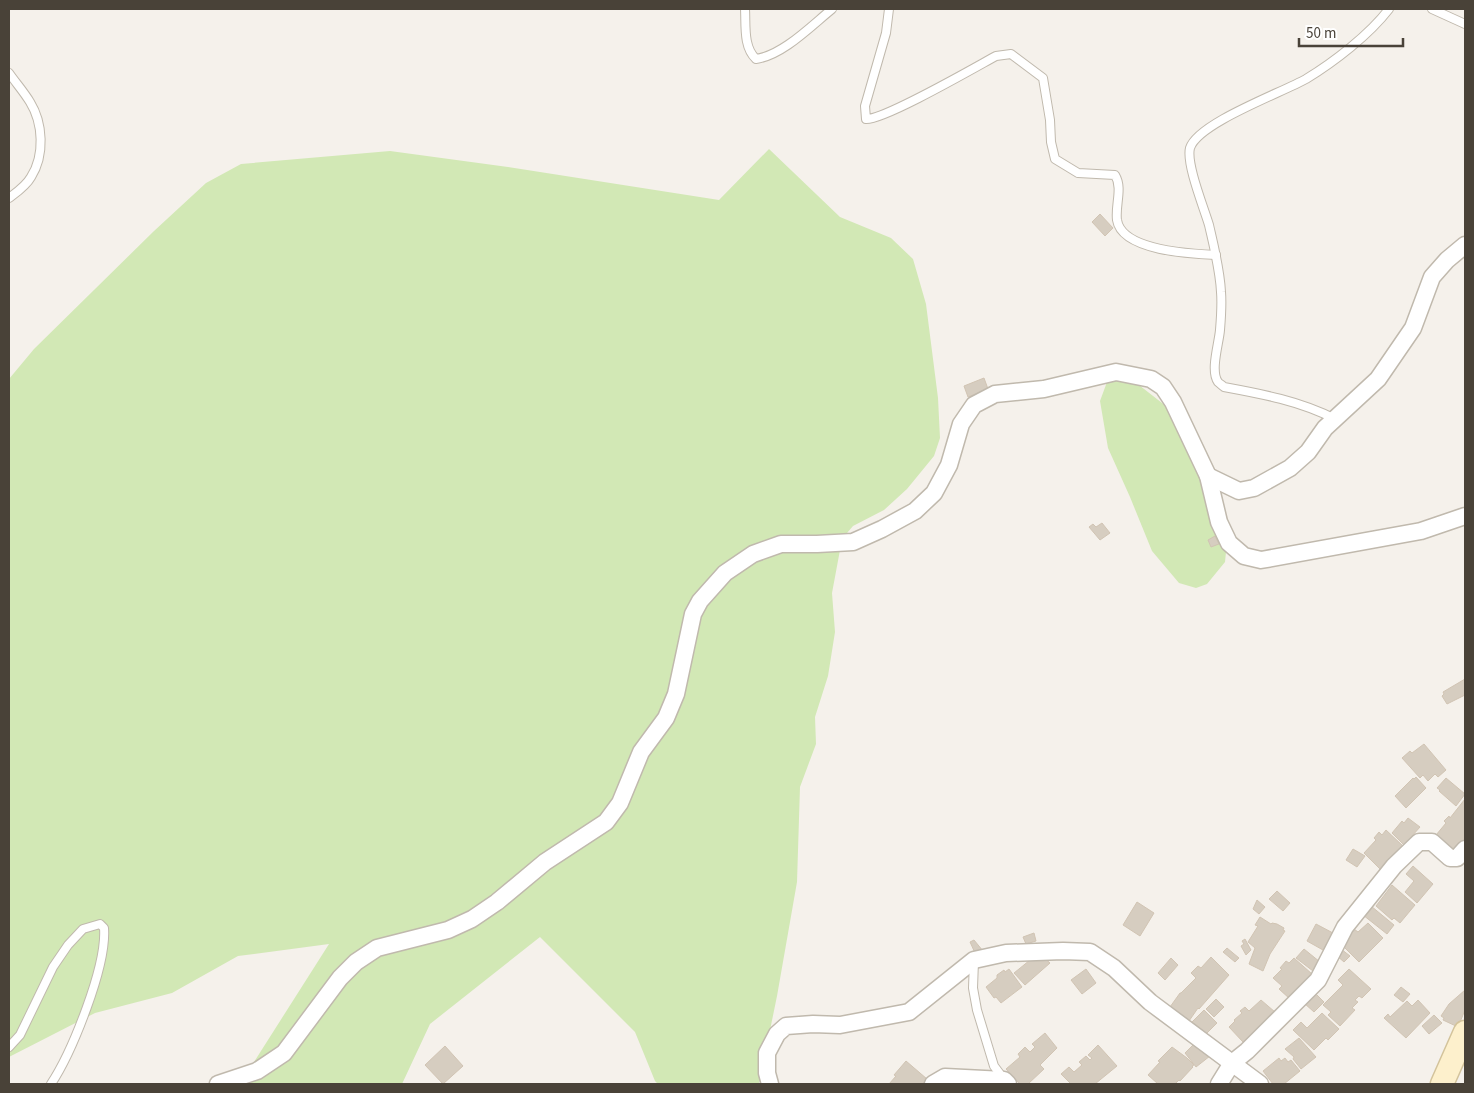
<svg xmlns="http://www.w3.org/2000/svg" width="1474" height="1093" viewBox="0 0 1474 1093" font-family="'Source Sans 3',sans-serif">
<rect width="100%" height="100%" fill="#f5f1eb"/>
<g fill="#d2e8b5">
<polygon points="769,149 840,217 891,238 913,259 926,304 938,398 940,438 934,456 907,489 884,510 853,526 847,533 840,550 832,593 835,632 828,676 815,717 816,744 800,787 797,882 777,996 759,1084 658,1084 655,1081 635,1032 540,937 430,1024 402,1084 240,1084 329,944 238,956 172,993 95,1013 9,1057 9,379 34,349 154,231 206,183 241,164 390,151 508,167 719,200"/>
<polygon points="1121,371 1171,410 1229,522 1225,562 1207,584 1196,588 1179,583 1152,551 1130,497 1108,448 1100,401 1107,382"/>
</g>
<g fill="#d6cdc0" stroke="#d1c4b3">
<polygon points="1100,214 1113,228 1105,236 1092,222"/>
<polygon points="984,378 988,389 968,397 964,386"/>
<polygon points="1102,523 1110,533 1100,540 1089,527 1093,524 1096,527"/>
<polygon points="1215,536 1219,544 1211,547 1208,540"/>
<polygon points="1465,679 1465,695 1447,704 1442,696 1444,694 1443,692"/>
<polygon points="1424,744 1446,770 1438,777 1435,774 1428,781 1423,775 1420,778 1402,758 1410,751 1412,753"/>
<polygon points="1416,777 1426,788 1406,808 1395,796 1413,778 1414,779"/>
<polygon points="1446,778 1465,794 1456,806 1439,791 1440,790 1437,788"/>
<polygon points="1465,799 1465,839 1457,849 1454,850 1436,835 1446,823 1444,821 1449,816 1450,818"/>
<polygon points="1408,818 1420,827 1404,845 1392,833 1402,821 1404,823"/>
<polygon points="1386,830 1403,846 1380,869 1364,853 1376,840 1374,838 1379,832 1382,835"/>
<polygon points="1353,849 1365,856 1357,867 1346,860"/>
<polygon points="1413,866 1433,884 1417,903 1405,892 1414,881 1406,874"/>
<polygon points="1392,885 1415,905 1400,923 1394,918 1392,920 1376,906"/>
<polygon points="1277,891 1290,903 1283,911 1269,899"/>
<polygon points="1257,900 1265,907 1259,914 1253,909"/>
<polygon points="1137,902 1154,913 1140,936 1123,925"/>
<polygon points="1371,906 1394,925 1387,934 1363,915"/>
<polygon points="1260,917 1271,924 1272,923 1277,924 1284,928 1283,930 1285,931 1270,954 1263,971 1249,964 1255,948 1248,942 1258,926 1255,925"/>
<polygon points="1368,923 1383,938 1359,962 1342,945 1351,936 1349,935 1354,929 1358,932"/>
<polygon points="1316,924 1333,933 1323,950 1307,941"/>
<polygon points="1034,933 1036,941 1026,944 1023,937"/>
<polygon points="1245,939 1251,950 1246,955 1241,946 1244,944 1242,941"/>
<polygon points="974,940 983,951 976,955 970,942"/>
<polygon points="1227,948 1239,958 1235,962 1223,952"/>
<polygon points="1304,949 1320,962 1313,971 1296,958"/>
<polygon points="1341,949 1350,956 1344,962 1336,955"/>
<polygon points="1035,956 1042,956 1050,963 1025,985 1014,973"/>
<polygon points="1211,957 1229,975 1199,1009 1198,1008 1189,1021 1170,1007 1180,993 1181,993 1196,978 1191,973 1198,966 1201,968"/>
<polygon points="1171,958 1178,965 1165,980 1158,973"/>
<polygon points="1294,958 1312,974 1290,999 1279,989 1282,986 1273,978 1282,969 1280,968 1286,961 1289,963"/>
<polygon points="1009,969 1022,987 1001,1003 996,997 994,998 986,987 997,978 997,975 1004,970 1005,972"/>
<polygon points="1086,969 1096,983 1082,994 1071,980"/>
<polygon points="1349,969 1371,989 1362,998 1359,996 1355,1000 1358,1002 1352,1008 1355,1010 1340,1026 1328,1015 1331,1012 1323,1005 1343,985 1338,980"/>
<polygon points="1401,987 1410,994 1403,1002 1394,995"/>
<polygon points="1465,990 1465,1010 1458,1027 1443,1020 1444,1018 1441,1016 1449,1004"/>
<polygon points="1314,992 1324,1002 1314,1012 1304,1003"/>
<polygon points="1216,999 1224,1007 1214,1017 1206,1009"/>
<polygon points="1261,1000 1275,1012 1243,1042 1229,1027 1235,1021 1234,1020 1242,1013 1240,1011 1245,1007 1249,1011"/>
<polygon points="1418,1000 1430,1013 1406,1038 1384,1018 1388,1014 1390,1017 1407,1001 1412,1006"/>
<polygon points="1204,1010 1217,1023 1205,1035 1192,1022"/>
<polygon points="1322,1013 1339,1029 1328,1040 1326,1038 1314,1050 1293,1030 1301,1022 1307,1028"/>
<polygon points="1434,1015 1442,1023 1429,1034 1422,1026"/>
<polygon points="1045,1033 1057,1048 1040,1065 1044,1069 1028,1084 1020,1084 1006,1069 1020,1057 1018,1054 1025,1047 1030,1052 1035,1047 1032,1044"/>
<polygon points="1299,1038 1316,1057 1301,1069 1293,1059 1294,1057 1285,1049"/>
<polygon points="1196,1042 1210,1056 1196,1067 1185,1053"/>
<polygon points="1098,1045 1117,1066 1095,1084 1071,1084 1061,1074 1069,1067 1074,1072 1082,1065 1079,1062 1086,1056 1090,1060 1092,1058 1088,1055"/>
<polygon points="445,1046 463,1066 443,1084 425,1065"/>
<polygon points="1172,1047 1187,1058 1194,1065 1192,1066 1193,1067 1180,1081 1179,1080 1175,1084 1158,1084 1148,1075 1160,1062 1158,1061"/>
<polygon points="1279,1058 1281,1061 1285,1058 1288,1062 1291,1060 1300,1071 1284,1084 1273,1084 1263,1071"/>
<polygon points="906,1061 927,1079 923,1084 889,1084 896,1076 894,1075"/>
</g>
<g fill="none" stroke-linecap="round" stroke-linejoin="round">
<g stroke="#c0b9ad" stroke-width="10">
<g id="lane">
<path d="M745,9C746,25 743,47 756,59C783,55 811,26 832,9"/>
<path d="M889,9L886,33L865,106L866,119C884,120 974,68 996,56L1011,54L1043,78L1050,120L1051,142L1055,159L1078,173L1115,175C1123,188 1115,205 1117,220C1122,251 1192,254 1216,255"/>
<polyline points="1432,9 1465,24"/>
<path d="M9,73C16,83 24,92 30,102C43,123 45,155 31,177C26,186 17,192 9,198"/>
<path d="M1335,419C1300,401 1262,394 1224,387C1222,385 1220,384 1218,382C1210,371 1219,343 1220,330C1221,318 1222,304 1221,292C1220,270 1214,247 1209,225C1204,208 1186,164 1190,148C1198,123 1281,93 1306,79C1334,62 1369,35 1389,9"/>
<polyline points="974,961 973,988 977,1010 994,1066 1003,1078"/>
<path d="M9,1047L20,1035L53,967L68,945L83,929L100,924L104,928C107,966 72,1052 51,1084"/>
</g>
</g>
<g stroke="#c0b9ad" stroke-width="19">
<g id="street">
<polyline points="1208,476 1239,491 1254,488 1290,468 1308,452 1325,428 1378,379 1413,328 1432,277 1447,260 1465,245"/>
<polyline points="218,1084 257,1071 284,1053 340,978 356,962 377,948 448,930 472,919 497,902 545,862 606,822 620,803 641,752 666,718 676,694 693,614 700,601 725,573 753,554 781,544 817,544 853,542 882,529 915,511 934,493 949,465 961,424 974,405 995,394 1044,389 1116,372 1151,379 1163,387 1173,402 1208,476 1219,522 1229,543 1244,556 1261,560 1421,531 1465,516"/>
<polyline points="770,1084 767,1073 767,1053 777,1034 786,1026 813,1024 840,1025 909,1012 974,960 1006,953 1063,951 1090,952 1114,968 1150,1002 1260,1084"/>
<polyline points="933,1084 945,1077 1004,1080 1008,1084"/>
<polyline points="1219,1084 1232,1063 1247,1051 1318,980 1345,927 1394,866 1419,842 1432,842 1450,858 1457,858 1465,849"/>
</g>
</g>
<g stroke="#d3c39b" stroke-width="25">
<polyline id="secondary" points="1442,1084 1465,1032"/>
</g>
<use href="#lane" stroke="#fff" stroke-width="8"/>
<use href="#street" stroke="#fff" stroke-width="16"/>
<use href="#secondary" stroke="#fdf0cc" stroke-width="22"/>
</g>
<rect width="1474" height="1093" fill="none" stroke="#494238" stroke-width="20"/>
<path d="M1299 38v8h104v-8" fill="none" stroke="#494238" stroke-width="2.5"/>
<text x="1306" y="38" font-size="15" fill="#494238" stroke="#ffffff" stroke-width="4" paint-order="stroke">50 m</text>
</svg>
